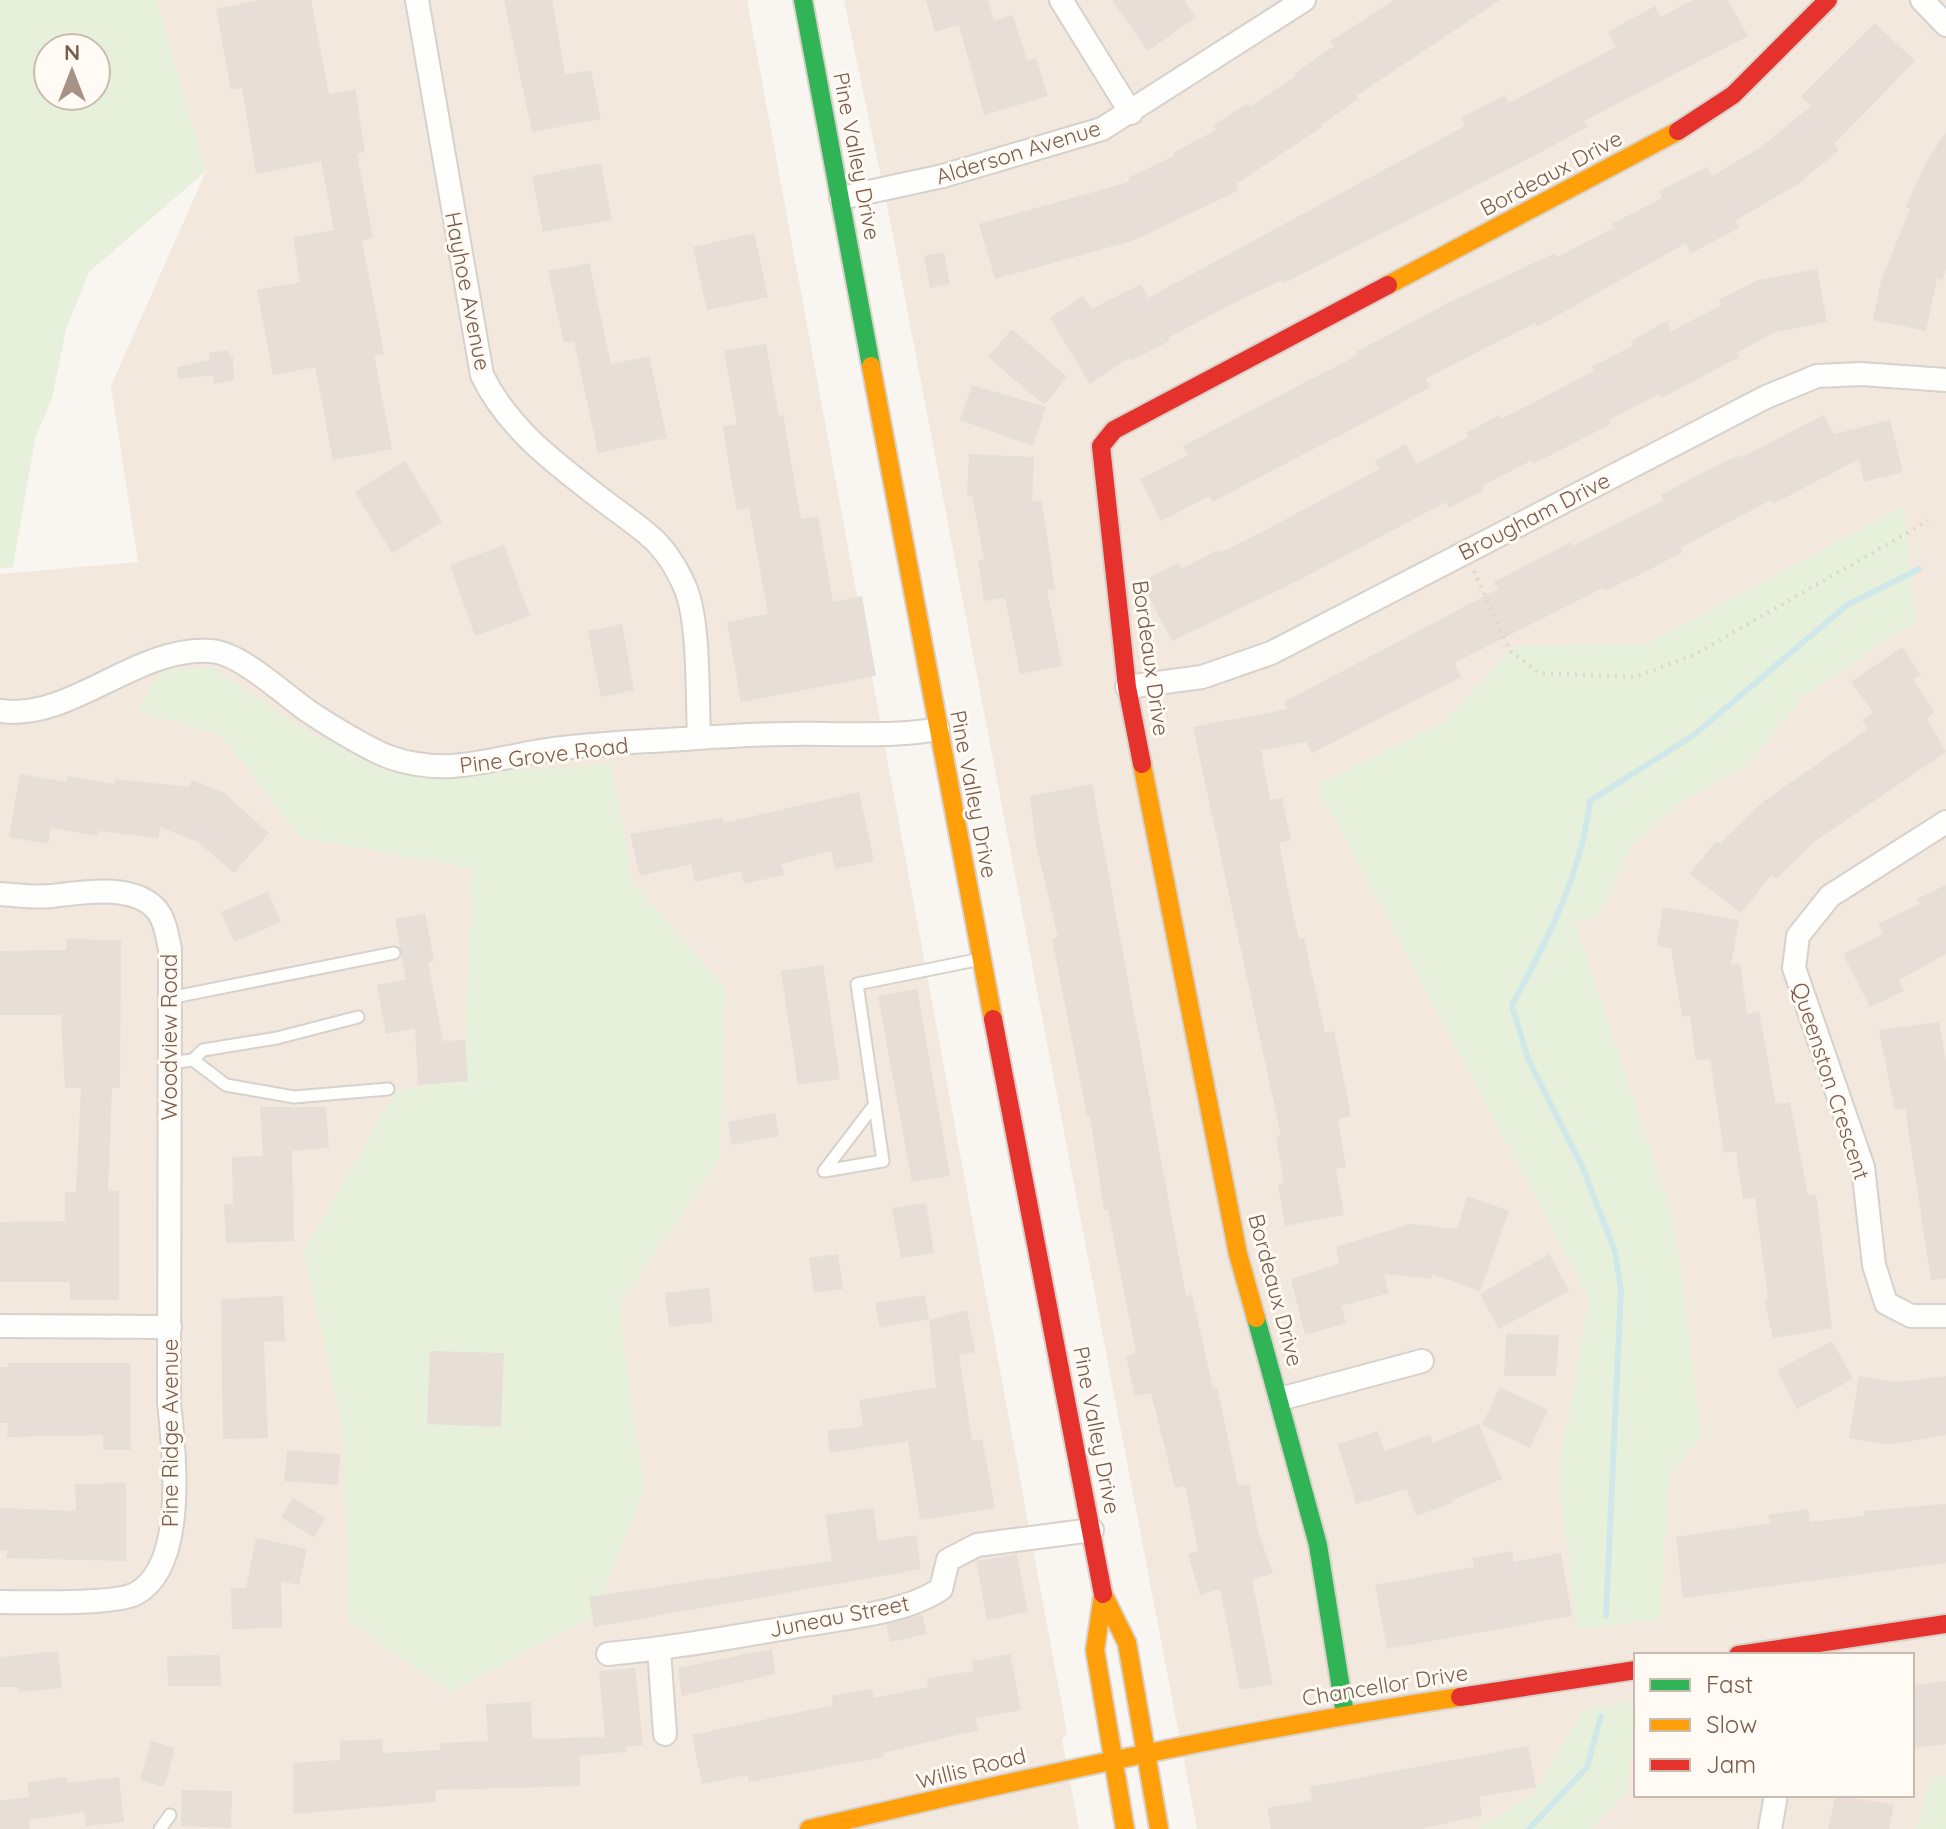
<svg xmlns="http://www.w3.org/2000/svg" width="1946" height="1829" viewBox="0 0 1946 1829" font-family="Quicksand,sans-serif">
<rect width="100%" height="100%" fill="#f9f5f0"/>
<g fill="#f2e8de" fill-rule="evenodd">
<polygon points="156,0 747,0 1067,1733 1062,1740 1079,1829 0,1829 0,574 138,562 111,386 206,171"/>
<path d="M844,0H1946V1829H1197L892,230ZM1636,1655H1912V1795H1636Z"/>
</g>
<g fill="#e7f0db" fill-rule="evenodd">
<path d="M0,0H156L206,171L89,272L66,329L52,398L35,439L13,567L0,568ZM96,48V96H48V48Z"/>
<polygon points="1904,506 1916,620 1803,697 1751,762 1679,804 1631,847 1600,914 1575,923 1674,1222 1702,1437 1670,1473 1660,1619 1577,1630 1558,1475 1589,1297 1317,786 1444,722 1514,646 1647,644"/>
<polygon points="163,668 213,668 311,734 440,775 611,764 633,883 725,986 721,1157 619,1306 644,1491 595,1615 451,1692 350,1622 343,1428 304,1251 396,1091 464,1080 472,868 301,838 221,735 137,711"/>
<polygon points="1636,1700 1627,1792 1593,1829 1477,1829 1533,1795 1584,1710"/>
<polygon points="1946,1776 1946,1829 1917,1829 1930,1778"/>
</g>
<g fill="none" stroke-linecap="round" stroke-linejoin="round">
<g stroke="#d0e8ea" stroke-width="6">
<path d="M1606,1616L1621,1290L1615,1252L1583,1168L1528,1059L1512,1005C1547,941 1581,875 1590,801L1694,735L1847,605L1919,569"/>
<polyline points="1529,1829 1587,1767 1601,1716"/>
</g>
</g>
<g fill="#e6ded7">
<polygon points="261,0 311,0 329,94 355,89 365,152 357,154 373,238 362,240 384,354 374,355 392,449 333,460 315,367 273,375 257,290 300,282 293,237 334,230 321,161 256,174 242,88 231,90 216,9"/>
<polygon points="504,0 552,0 565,75 591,70 601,119 532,132"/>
<polygon points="926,0 988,0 994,21 1013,15 1027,61 1036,58 1048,96 984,115 959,25 935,32"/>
<polygon points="1112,0 1184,0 1196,17 1148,51"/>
<polygon points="1395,0 1500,0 1356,96 1358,99 1321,125 1322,127 1236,184 1239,190 1135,240 995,279 979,224 1129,182 1128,178 1174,156 1173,153 1216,130 1213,126 1248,103 1250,107 1296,76 1294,74 1334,46 1330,41"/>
<polygon points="1693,0 1728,0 1748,36 1584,121 1587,127 1536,155 1284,283 1282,280 1224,308 1168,338 1170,341 1132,360 1130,357 1090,384 1050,318 1083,296 1092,309 1141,284 1148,298 1465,126 1461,118 1505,95 1509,103 1616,47 1608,32 1655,6 1661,17"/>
<polygon points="1875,23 1915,61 1834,144 1839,150 1798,184 1735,221 1739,228 1691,253 1686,243 1537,327 1535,323 1425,379 1430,387 1388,410 1212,502 1209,496 1161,521 1140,479 1188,455 1183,446 1358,355 1356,352 1450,302 1555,253 1557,257 1614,228 1612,224 1662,198 1659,191 1707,167 1712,176 1761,147 1811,106 1801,96"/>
<polygon points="1946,132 1946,270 1942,280 1937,278 1926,331 1873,320 1881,281 1910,209 1906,207 1924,166"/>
<polygon points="601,163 612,220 543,232 532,176"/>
<polygon points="754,233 768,297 707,310 693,247"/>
<polygon points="944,252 950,284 930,288 924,256"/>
<polygon points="589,263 611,364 649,356 667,438 598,453 574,341 564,343 548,271"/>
<polygon points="1817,269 1827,322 1775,332 1737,353 1739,357 1662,398 1659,394 1609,420 1611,424 1533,464 1532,460 1482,486 1484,490 1449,508 1446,502 1299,580 1172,641 1141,582 1178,563 1181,569 1218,550 1220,553 1264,531 1379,469 1375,461 1406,444 1417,464 1468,437 1466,433 1499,415 1501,419 1594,371 1592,367 1634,345 1631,341 1667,321 1671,331 1722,305 1719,300 1758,280"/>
<polygon points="1012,329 1067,377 1044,405 988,357"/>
<polygon points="766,344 779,416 783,415 801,519 818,517 833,602 862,596 876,676 741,702 727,622 768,614 749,508 737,511 730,472 723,426 737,424 724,351"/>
<polygon points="229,350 230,357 233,356 234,380 214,384 213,375 179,379 177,367 210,360 209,353"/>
<polygon points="972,385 1046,407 1033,446 960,420"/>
<polygon points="1824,415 1834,434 1890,420 1903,472 1864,482 1859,459 1773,504 1771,500 1680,548 1682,552 1647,571 1605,591 1603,588 1454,663 1461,677 1312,753 1306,742 1261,750 1270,800 1282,798 1291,840 1279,843 1289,895 1299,939 1304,938 1325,1033 1334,1031 1351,1116 1338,1119 1346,1167 1336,1169 1344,1215 1285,1226 1278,1184 1284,1183 1276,1137 1281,1136 1193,727 1288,709 1284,702 1498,589 1494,582 1571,542 1573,546 1664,500 1661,495 1696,476 1739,455 1740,458"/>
<polygon points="969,454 1034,457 1032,502 1041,500 1048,542 1055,589 1047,590 1062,666 1020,674 1005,598 984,601 978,560 984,559 972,496 967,496"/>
<polygon points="405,461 442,522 392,553 355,492"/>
<polygon points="504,545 530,616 475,636 450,565"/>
<polygon points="622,624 634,690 601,697 588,631"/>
<polygon points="1902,647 1921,675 1913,680 1935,712 1927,718 1946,752 1814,842 1776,879 1771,875 1741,913 1690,874 1716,841 1720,843 1764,801 1868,729 1862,720 1873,713 1851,682"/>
<polygon points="20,774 67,782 68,776 115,784 115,779 189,787 192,780 223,792 269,833 234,873 198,842 160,827 158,838 98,831 97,836 51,828 48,844 9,837"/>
<polygon points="1092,784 1186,1296 1192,1295 1213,1388 1217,1387 1238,1486 1249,1484 1258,1532 1273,1573 1252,1580 1273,1684 1240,1690 1220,1589 1200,1595 1188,1554 1198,1551 1185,1486 1175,1488 1151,1393 1135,1396 1126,1356 1136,1353 1108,1210 1104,1210 1090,1116 1087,1116 1052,939 1058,937 1036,844 1030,796"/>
<polygon points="859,792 874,861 835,869 831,851 781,864 784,875 744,884 741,871 695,882 691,864 640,876 630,834 722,818 724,823"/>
<polygon points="1946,885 1946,954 1899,980 1904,991 1870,1007 1843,954 1883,934 1878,924 1919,904 1917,899"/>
<polygon points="268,892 281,922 234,942 221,912"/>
<polygon points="1663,907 1739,920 1731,965 1740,964 1747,1014 1759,1012 1776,1104 1790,1102 1808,1195 1816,1194 1832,1328 1773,1338 1764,1299 1768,1299 1755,1197 1743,1199 1736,1151 1724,1153 1710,1059 1696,1061 1690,1015 1682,1017 1671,948 1657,946"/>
<polygon points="425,913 434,961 428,962 443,1041 465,1040 468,1081 418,1085 415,1028 386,1034 377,985 406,979 395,919"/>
<polygon points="66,939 121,940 120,1088 112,1088 108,1191 119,1191 119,1300 70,1300 70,1282 0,1282 0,1222 65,1221 65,1192 76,1192 81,1088 65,1088 61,1015 0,1015 0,951 66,950"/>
<polygon points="823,965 840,1079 798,1085 781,971"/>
<polygon points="917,989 950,1176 912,1182 878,996"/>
<polygon points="1939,1022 1946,1061 1946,1278 1931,1280 1905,1108 1895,1110 1879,1030"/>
<polygon points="260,1107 326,1107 329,1148 292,1151 294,1241 226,1243 224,1204 233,1204 232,1157 263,1156"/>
<polygon points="775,1113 779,1136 732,1145 728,1122"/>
<polygon points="1467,1196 1509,1211 1480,1291 1432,1274 1432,1279 1384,1274 1389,1293 1341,1306 1346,1323 1305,1335 1291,1279 1339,1264 1336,1247 1410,1224 1457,1229"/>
<polygon points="926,1203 934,1253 901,1258 892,1208"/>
<polygon points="838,1254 843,1289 814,1293 809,1258"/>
<polygon points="1549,1254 1569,1291 1499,1329 1480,1294"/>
<polygon points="709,1288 713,1322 669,1327 665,1293"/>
<polygon points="925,1295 929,1319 880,1328 875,1303"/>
<polygon points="283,1296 285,1341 264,1342 268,1438 223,1439 221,1299"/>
<polygon points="967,1310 975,1352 959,1355 972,1441 982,1439 995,1508 920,1520 908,1441 830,1453 827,1431 863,1426 859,1400 936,1387 929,1320"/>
<polygon points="1506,1334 1559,1335 1556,1376 1504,1376"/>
<polygon points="1832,1341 1853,1379 1797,1409 1777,1370"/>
<polygon points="430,1351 504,1353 501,1427 427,1424"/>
<polygon points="8,1363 130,1363 131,1450 103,1450 103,1435 7,1437 8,1423 0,1423 0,1367 8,1367"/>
<polygon points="1859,1376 1897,1382 1946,1376 1946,1435 1888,1445 1849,1438"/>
<polygon points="1500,1387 1548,1410 1530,1448 1482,1425"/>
<polygon points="1479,1424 1502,1479 1452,1500 1453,1503 1416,1516 1407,1489 1356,1504 1338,1444 1378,1431 1384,1451 1430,1435 1433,1443"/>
<polygon points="287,1450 340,1454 338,1485 284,1481"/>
<polygon points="126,1483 126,1561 6,1558 7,1550 0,1550 0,1508 76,1511 75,1484"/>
<polygon points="293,1498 326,1518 314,1537 281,1517"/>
<polygon points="1946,1504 1946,1563 1683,1598 1676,1537 1770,1523 1768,1515 1808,1509 1810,1522 1865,1516 1864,1511"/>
<polygon points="873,1508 878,1541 916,1535 921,1569 594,1627 589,1597 832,1561 825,1515"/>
<polygon points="256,1538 307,1549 299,1585 281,1581 282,1628 232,1629 231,1588 246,1588"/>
<polygon points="1512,1551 1514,1562 1561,1553 1572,1616 1387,1649 1375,1585 1474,1567 1472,1558"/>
<polygon points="1017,1554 1028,1612 987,1620 976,1561"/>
<polygon points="922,1614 927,1634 890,1642 886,1625"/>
<polygon points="772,1649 775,1674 682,1696 678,1668"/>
<polygon points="58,1651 62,1688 19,1692 18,1687 0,1687 0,1657"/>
<polygon points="1010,1654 1021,1710 975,1719 978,1730 883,1753 884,1757 749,1782 747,1775 702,1784 692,1735 833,1705 832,1696 872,1689 874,1698 928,1687 926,1679 973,1671 972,1661"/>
<polygon points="220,1655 221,1686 168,1686 167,1656"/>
<polygon points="635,1668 643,1745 625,1747 626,1752 580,1756 580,1786 435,1790 436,1802 293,1814 293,1763 340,1760 340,1741 382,1739 383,1753 440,1750 440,1743 488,1741 486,1704 531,1702 532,1739 605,1737 599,1671"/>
<polygon points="1946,1681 1946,1744 1912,1748 1912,1685"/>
<polygon points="151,1741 175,1748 164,1787 140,1780"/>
<polygon points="1528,1746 1536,1787 1479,1797 1482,1815 1421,1829 1271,1829 1267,1808 1312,1800 1310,1787"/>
<polygon points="66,1777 67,1783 119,1777 124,1822 86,1826 84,1812 29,1820 30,1829 0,1829 0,1801 29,1797 28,1783"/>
<polygon points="182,1790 232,1791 231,1828 181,1826"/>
<polygon points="1836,1795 1894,1805 1889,1829 1828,1829"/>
</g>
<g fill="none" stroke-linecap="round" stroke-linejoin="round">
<g stroke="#d7d1cb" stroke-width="15">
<g id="lane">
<polyline points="169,998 394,953"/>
<polyline points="193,1060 226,1085 294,1097 388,1089"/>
<polyline points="168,1063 193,1060 203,1050 277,1038 358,1017"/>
<polyline points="875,1104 824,1171 883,1161 857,984 981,959"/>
<polyline points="160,1829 170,1815"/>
</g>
</g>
<g stroke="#d7d1cb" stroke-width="26">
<g id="street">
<path d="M417,0L482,375C509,431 560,467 608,504C645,532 665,541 685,587C700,622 697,698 699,738"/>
<polyline points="1061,0 1131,113"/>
<polyline points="1922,0 1946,25"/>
<polyline points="841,198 943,176 1102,129 1304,0"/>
<polyline points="1127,687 1202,677 1271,653 1766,397 1817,376 1861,374 1946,380"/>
<path d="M0,711C72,721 135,646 211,651C241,653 283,694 308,711C327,724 371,751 392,758C446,776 487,760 540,751C591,743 645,742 697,738C740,735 786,733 830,734C867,734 900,736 938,729"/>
<polyline points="1946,822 1830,896 1798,936 1794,968 1863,1167 1874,1265 1886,1303 1911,1316 1946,1316"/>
<path d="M0,894C17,895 34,898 51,896C81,893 130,883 155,908C165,918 167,936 170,949L169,1402C174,1451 188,1567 135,1594C113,1605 28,1602 0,1602"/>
<polyline points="0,1326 170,1327"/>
<polyline points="1280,1399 1422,1361"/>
<polyline points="659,1649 665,1734"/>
<path d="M608,1654C674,1648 738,1636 804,1625C848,1617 903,1614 941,1589L948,1560L977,1545L1092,1530"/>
<polyline points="1770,1829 1776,1795"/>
</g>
</g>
<g stroke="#d9d2cb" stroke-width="22">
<g id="fast">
<polyline points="803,0 871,366"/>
<polyline points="1256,1318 1318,1545 1345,1714"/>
</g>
</g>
<g stroke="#d9d2cb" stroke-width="22">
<g id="slow">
<polyline points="1388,285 1678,131"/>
<polyline points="871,366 993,1019"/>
<polyline points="1142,764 1238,1254 1256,1318"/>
<polyline points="1103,1594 1127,1643 1159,1829"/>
<polyline points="1103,1595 1095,1650 1125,1829"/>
<path d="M809,1829C1025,1778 1241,1730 1460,1697"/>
</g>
</g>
<g stroke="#d9d2cb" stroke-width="22">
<g id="jam">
<polyline points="1678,131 1733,95 1828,0"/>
<polyline points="1142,764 1127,687 1101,446 1114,430 1388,285"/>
<polyline points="993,1019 1103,1594"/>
<polyline points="1738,1655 1946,1624"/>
<polyline points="1460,1697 1636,1670"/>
</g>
</g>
<polyline stroke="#dcd5d0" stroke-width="4" stroke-dasharray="2 6" stroke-linecap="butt" points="1474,571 1510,651 1539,673 1635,677 1694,655 1928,521"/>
<use href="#lane" stroke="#fefefd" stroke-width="11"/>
<use href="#street" stroke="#fefefd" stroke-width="22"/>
<use href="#fast" stroke="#30b455" stroke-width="18"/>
<use href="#slow" stroke="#ff9f0a" stroke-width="18"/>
<use href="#jam" stroke="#e5322d" stroke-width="18"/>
</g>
<g text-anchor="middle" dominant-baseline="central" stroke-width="6" stroke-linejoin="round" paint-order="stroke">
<g font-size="22" fill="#7a5c4d" stroke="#fffaf3">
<text transform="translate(1018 152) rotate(-17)">Alderson Avenue</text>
<text transform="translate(857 156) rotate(79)">Pine Valley Drive</text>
<text transform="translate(1551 173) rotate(-28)">Bordeaux Drive</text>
<text transform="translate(468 291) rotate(79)">Hayhoe Avenue</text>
<text transform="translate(1534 516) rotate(-27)">Brougham Drive</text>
<text transform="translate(1151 658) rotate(82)">Bordeaux Drive</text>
<text transform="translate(544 755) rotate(-7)">Pine Grove Road</text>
<text transform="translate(974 794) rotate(79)">Pine Valley Drive</text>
<text transform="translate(169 1037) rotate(-90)">Woodview Road</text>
<text transform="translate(1831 1081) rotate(72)">Queenston Crescent</text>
<text transform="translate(1276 1290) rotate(75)">Bordeaux Drive</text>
<text transform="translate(1097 1430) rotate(79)">Pine Valley Drive</text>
<text transform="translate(170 1433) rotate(-90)">Pine Ridge Avenue</text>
<text transform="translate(839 1616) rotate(-11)">Juneau Street</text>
<text transform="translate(1385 1685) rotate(-9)">Chancellor Drive</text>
<text transform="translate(971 1768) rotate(-14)">Willis Road</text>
</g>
</g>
<rect x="1634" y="1653" width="280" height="144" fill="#fffaf3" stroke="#cabbb1" stroke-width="2"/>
<rect x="1650" y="1679" width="40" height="12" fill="#30b455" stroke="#cabbb1" stroke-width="2"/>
<text x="1706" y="1693" font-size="24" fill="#7a5c4d">Fast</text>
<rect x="1650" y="1719" width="40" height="12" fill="#ff9f0a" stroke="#cabbb1" stroke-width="2"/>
<text x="1706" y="1733" font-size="24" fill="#7a5c4d">Slow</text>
<rect x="1650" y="1759" width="40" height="12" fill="#e5322d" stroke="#cabbb1" stroke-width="2"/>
<text x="1706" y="1773" font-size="24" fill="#7a5c4d">Jam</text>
<g transform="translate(72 72)"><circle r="38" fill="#fffaf3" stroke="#cabbb1" stroke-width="2"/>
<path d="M0-6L14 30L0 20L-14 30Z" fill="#a69286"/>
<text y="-12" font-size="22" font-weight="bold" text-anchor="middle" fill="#7a5c4d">N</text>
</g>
</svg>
